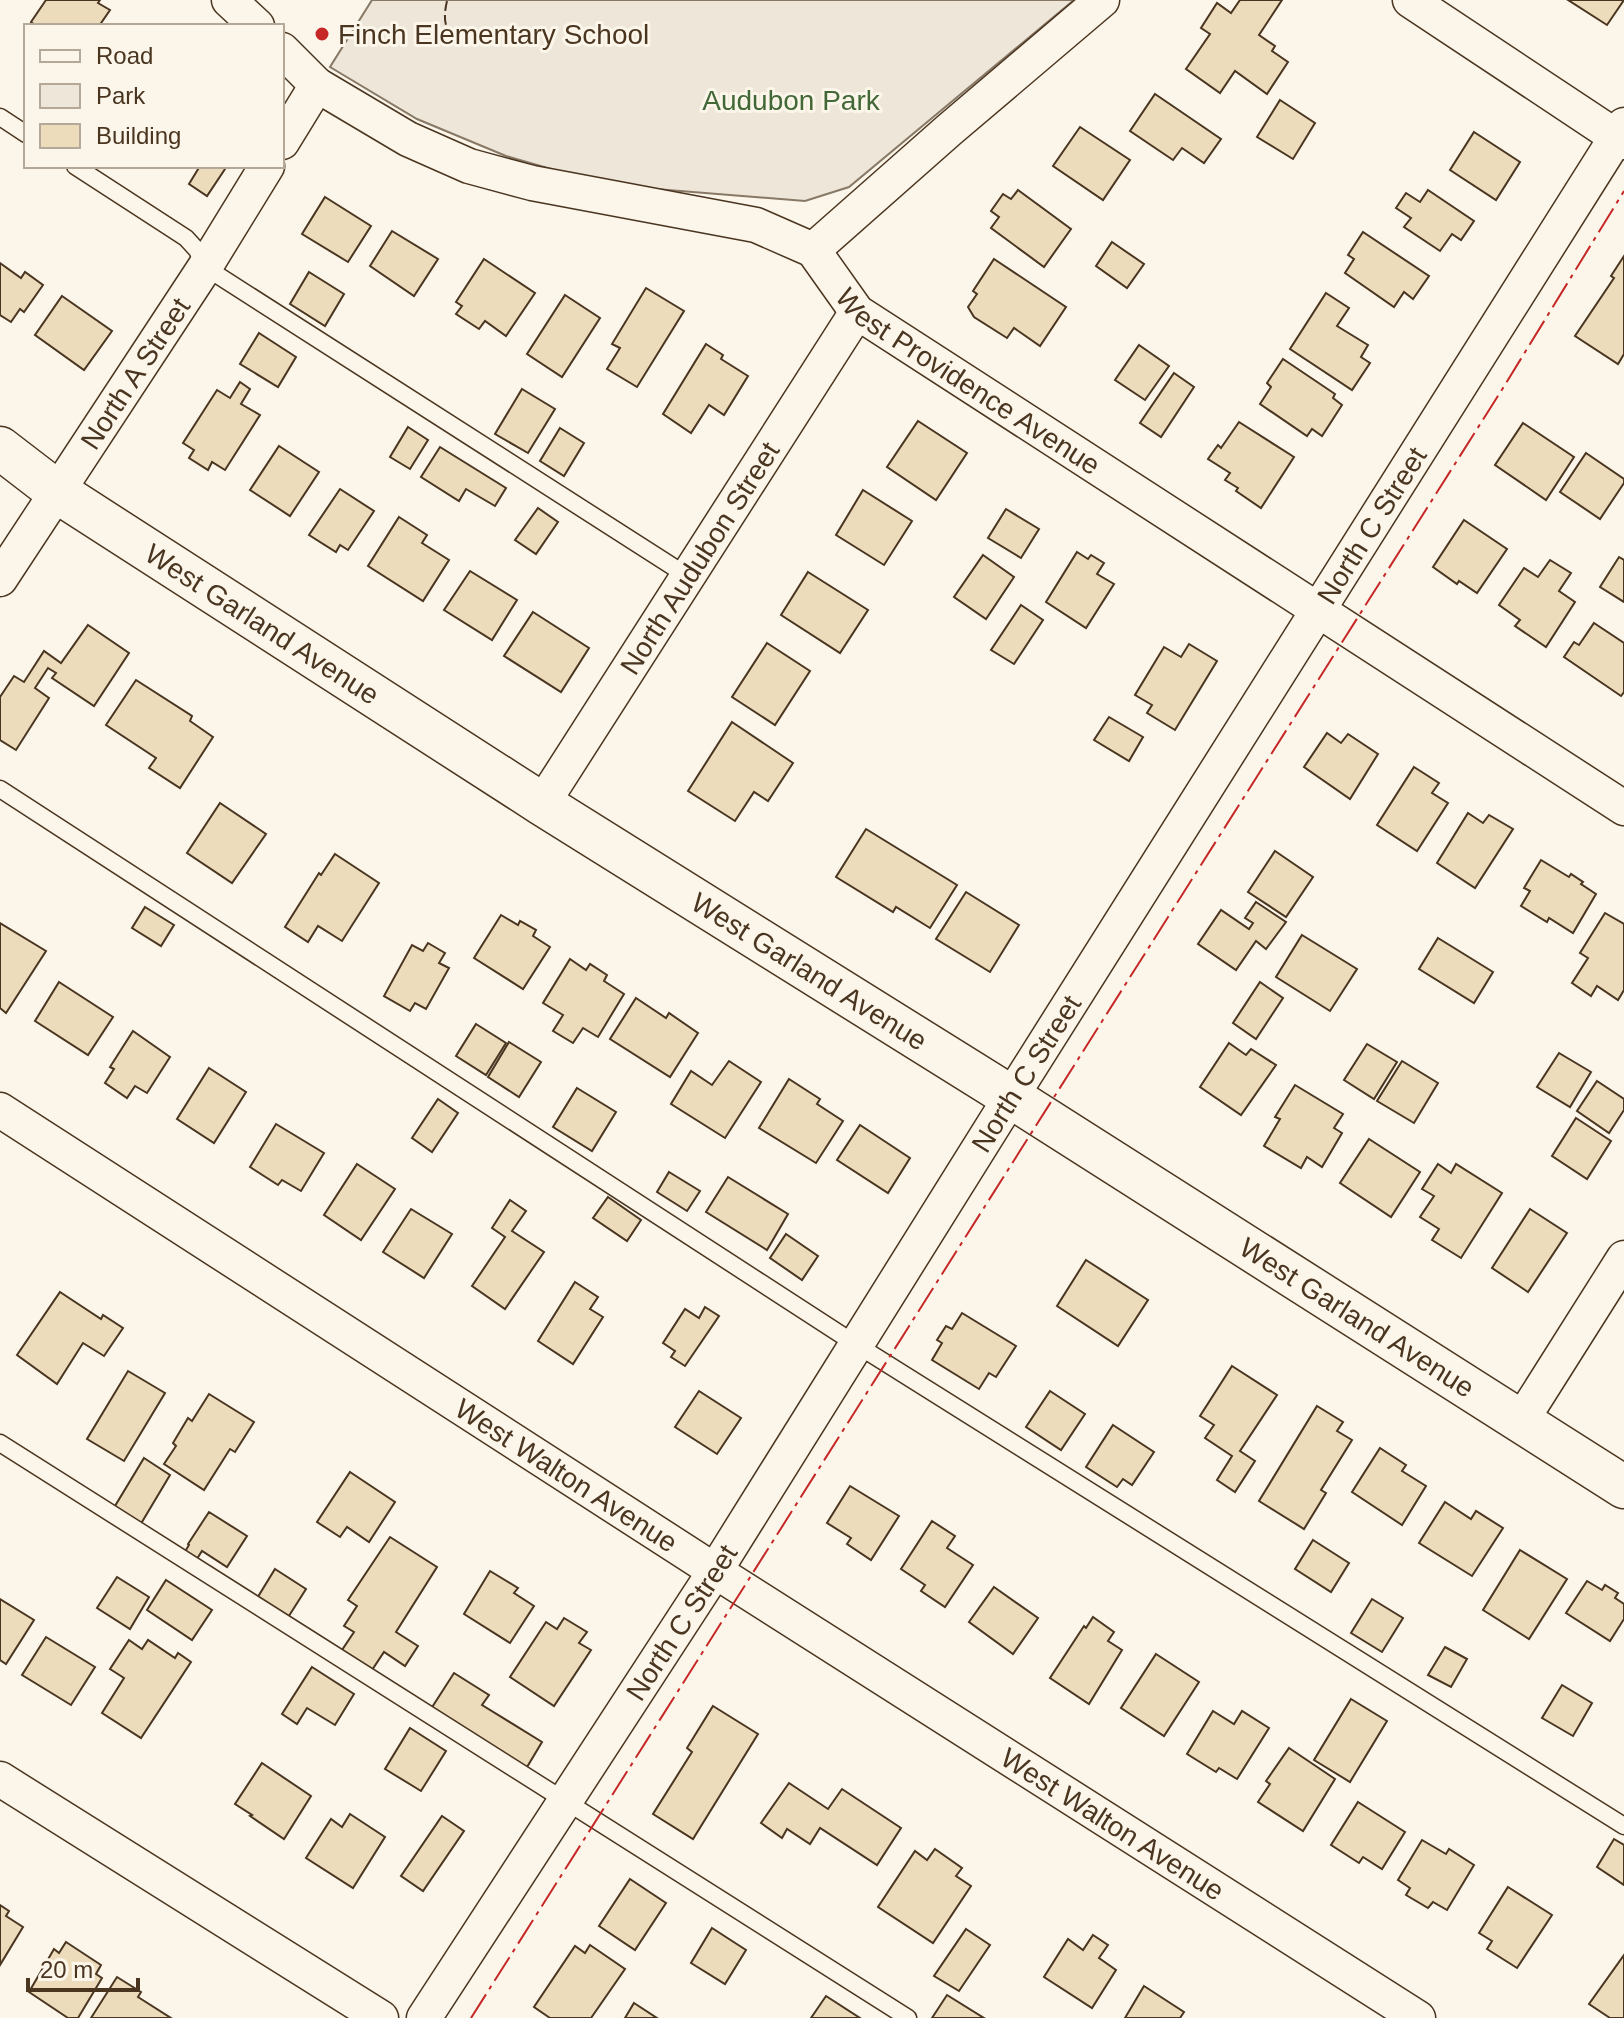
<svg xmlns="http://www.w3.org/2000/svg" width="1624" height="2018" viewBox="0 0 1624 2018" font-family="Helvetica,sans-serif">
<rect width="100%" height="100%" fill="#fbf6e9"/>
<polygon fill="#ede6d9" stroke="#887966" stroke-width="2" points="372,0 1074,0 849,187 805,201 606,185 506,156 417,119 330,67"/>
<g fill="#ecdcbc" stroke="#4a3520" stroke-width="2">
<polygon points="46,0 100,0 98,3 110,10 99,26 36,26 31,22"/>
<polygon points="1240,0 1282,0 1259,35 1275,46 1272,51 1288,62 1267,94 1235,71 1220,93 1186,69 1210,34 1201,28 1217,3 1231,13"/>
<polygon points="1568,0 1624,0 1607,25"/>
<polygon points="1155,94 1221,139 1204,163 1182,148 1173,160 1130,131"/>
<polygon points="1280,100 1315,123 1293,159 1257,137"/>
<polygon points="1080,127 1130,160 1103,200 1053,166"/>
<polygon points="1474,132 1520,162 1496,200 1450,170"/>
<polygon points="200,166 227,166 207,196 189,184"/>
<polygon points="1018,190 1071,229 1044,267 991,228 999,217 991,211 1003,194 1011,199"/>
<polygon points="1428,190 1474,221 1461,240 1452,234 1440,251 1404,227 1411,218 1396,208 1406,193 1420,202"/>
<polygon points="325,197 371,226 348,262 302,234"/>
<polygon points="392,231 438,259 414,296 370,266"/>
<polygon points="1363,232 1429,276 1413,299 1404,292 1394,307 1345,273 1354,259 1348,255"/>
<polygon points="1112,242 1144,264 1127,288 1096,266"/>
<polygon points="1624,256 1624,354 1618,364 1575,336 1614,278 1611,276"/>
<polygon points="484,259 535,293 506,336 485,321 479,329 456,314 462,306 456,302"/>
<polygon points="994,259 1066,307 1040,346 1014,328 1007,338 974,317 968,307 977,294 973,291"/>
<polygon points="0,263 21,278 25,272 43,285 24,312 20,309 11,322 0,315"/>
<polygon points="309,272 344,294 325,326 290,304"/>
<polygon points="646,288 684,311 637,387 607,369 620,348 612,344"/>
<polygon points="1326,293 1349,308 1337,326 1368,345 1361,357 1370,363 1352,390 1290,349"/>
<polygon points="565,295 600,318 562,377 527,354"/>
<polygon points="62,296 112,331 84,370 35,335"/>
<polygon points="259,333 296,357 278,387 240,364"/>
<polygon points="706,344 723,355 721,359 748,376 724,415 709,405 691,433 663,414"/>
<polygon points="1139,345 1169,366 1145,400 1115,380"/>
<polygon points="1283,359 1335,394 1333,398 1342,405 1322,436 1312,429 1307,436 1260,404 1271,387 1267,383"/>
<polygon points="1174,373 1194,387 1161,437 1140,423"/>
<polygon points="240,382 250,389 241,404 260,415 225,470 212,462 208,470 189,458 194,450 183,443 217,390 230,398"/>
<polygon points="522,389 555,409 528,453 495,434"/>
<polygon points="918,421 967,453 936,500 887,467"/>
<polygon points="1239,422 1294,457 1261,508 1236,491 1238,488 1225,480 1230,473 1208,459 1218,445 1221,448"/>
<polygon points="1523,423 1574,457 1546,500 1495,465"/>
<polygon points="408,427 428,440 410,469 390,457"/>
<polygon points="560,428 584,443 564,476 540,461"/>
<polygon points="279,446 319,472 290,516 250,490"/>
<polygon points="440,447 506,488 495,506 466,489 459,501 421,477"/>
<polygon points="1586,453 1624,479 1624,483 1600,519 1560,492"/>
<polygon points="340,489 374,511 348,550 340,545 336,552 309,535"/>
<polygon points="863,490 912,521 884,565 836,535"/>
<polygon points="538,508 558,522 536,554 515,540"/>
<polygon points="1006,509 1039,529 1021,558 988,538"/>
<polygon points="399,517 427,535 422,543 449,560 423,601 368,566"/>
<polygon points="1464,520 1507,549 1477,593 1459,581 1457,584 1433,567"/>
<polygon points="1077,552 1088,559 1091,555 1104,563 1097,574 1114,584 1086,628 1046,602"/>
<polygon points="983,555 1014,577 986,619 954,597"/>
<polygon points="1619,557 1624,560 1624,602 1600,587"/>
<polygon points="1550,560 1571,573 1559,591 1575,602 1546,647 1515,626 1520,620 1499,605 1524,568 1538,577"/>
<polygon points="470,571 517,600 492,640 444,610"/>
<polygon points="808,572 868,610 840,653 781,615"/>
<polygon points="1021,605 1043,620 1014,664 991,650"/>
<polygon points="533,612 589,648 561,692 504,656"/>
<polygon points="1594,623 1624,643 1624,692 1621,696 1564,657 1574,642 1579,645"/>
<polygon points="88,625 129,653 94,706 52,678 56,673 48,668 35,688 49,698 16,750 0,740 0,697 14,676 24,682 44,651 61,663"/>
<polygon points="767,643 810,671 775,725 732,697"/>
<polygon points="1189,644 1217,661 1175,730 1147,713 1152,705 1135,695 1164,647 1181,657"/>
<polygon points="136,680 192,716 190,721 213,737 180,788 149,768 156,758 106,725"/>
<polygon points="1109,717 1143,737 1129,761 1094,740"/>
<polygon points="732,722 793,763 768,801 754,792 735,821 688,791"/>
<polygon points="1327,733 1341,743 1348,734 1378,754 1350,799 1304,767"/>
<polygon points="1414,767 1439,783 1432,793 1448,803 1417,851 1377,825"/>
<polygon points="220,803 266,834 232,883 187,853"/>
<polygon points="1468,813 1483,823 1489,815 1513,829 1475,888 1437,863"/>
<polygon points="866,829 957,885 930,928 896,907 893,912 836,877"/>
<polygon points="1275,851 1313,877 1286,917 1248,892"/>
<polygon points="335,854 379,883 342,941 318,926 308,942 285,927 319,873 321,875"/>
<polygon points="1541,860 1569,877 1571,874 1583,882 1581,884 1596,894 1573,933 1549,918 1547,922 1521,906 1530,891 1524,888"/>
<polygon points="966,892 1019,925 990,972 936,939"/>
<polygon points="1256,902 1286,922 1266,949 1256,941 1236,970 1198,944 1221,910 1249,929 1253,923 1245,918"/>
<polygon points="145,907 174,925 161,946 132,928"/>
<polygon points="1605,913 1624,924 1624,990 1618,1000 1597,986 1591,996 1572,983 1588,958 1580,953"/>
<polygon points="501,915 518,925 520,921 536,930 533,936 550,947 523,989 474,958"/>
<polygon points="0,923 46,951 6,1013 0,1008"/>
<polygon points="1302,935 1357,969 1330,1011 1276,977"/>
<polygon points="1438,938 1493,972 1474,1003 1419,969"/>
<polygon points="428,943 445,953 439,963 449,968 426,1009 415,1003 410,1011 384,996 412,945 423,951"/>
<polygon points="570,959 586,970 590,964 607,975 604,981 624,994 598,1037 583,1028 573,1043 553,1031 563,1015 543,1003"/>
<polygon points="59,982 113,1017 88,1055 35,1021"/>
<polygon points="1260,982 1283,998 1256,1039 1233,1023"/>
<polygon points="636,998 666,1018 669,1013 698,1033 670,1077 610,1039"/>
<polygon points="476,1024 506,1043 486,1075 456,1056"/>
<polygon points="133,1031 170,1057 147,1093 135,1086 127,1098 105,1083 114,1069 110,1067"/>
<polygon points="509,1042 541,1062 519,1097 488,1077"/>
<polygon points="1229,1043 1246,1055 1251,1049 1276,1065 1241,1115 1200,1087"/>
<polygon points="1367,1044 1397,1062 1374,1099 1344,1080"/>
<polygon points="1559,1053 1591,1072 1570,1107 1537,1087"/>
<polygon points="729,1061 761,1082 725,1138 671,1104 691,1071 712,1085"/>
<polygon points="1402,1061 1438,1083 1414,1123 1377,1101"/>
<polygon points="209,1068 246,1092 214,1143 177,1119"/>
<polygon points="789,1079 820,1099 817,1104 843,1121 816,1163 759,1128"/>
<polygon points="1597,1081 1624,1099 1624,1110 1609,1133 1577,1111"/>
<polygon points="1295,1085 1343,1114 1334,1128 1342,1133 1322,1167 1307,1157 1301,1168 1264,1146 1280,1119 1275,1117"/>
<polygon points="577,1088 616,1112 592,1151 553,1127"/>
<polygon points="438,1099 458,1113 432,1152 412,1138"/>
<polygon points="1576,1118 1611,1141 1587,1179 1552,1156"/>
<polygon points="276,1124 324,1153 301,1191 282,1180 278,1185 250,1167"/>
<polygon points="860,1125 910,1158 888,1193 837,1160"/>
<polygon points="1369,1139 1420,1172 1391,1217 1340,1183"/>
<polygon points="357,1164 395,1189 361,1240 324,1215"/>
<polygon points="1438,1164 1451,1173 1456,1164 1502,1193 1461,1258 1432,1240 1439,1229 1420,1217 1434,1196 1422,1189"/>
<polygon points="669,1172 700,1191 687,1211 657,1192"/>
<polygon points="728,1177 788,1214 767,1250 706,1212"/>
<polygon points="608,1197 641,1220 627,1241 593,1218"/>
<polygon points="510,1200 526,1211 512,1231 544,1252 505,1309 472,1286 505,1237 492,1228"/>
<polygon points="411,1209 452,1234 424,1278 383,1252"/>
<polygon points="1530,1209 1567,1233 1528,1292 1492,1268"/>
<polygon points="786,1234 818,1256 802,1280 770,1258"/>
<polygon points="1086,1260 1148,1300 1118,1346 1057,1306"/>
<polygon points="575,1282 598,1297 590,1309 603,1317 573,1364 538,1341"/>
<polygon points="60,1292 101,1319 103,1315 123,1328 104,1356 83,1343 57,1384 17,1355"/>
<polygon points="705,1307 719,1316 685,1366 671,1357 675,1351 663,1343 685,1309 699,1318"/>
<polygon points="962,1313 1016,1346 996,1377 989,1373 979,1389 932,1360 942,1343 937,1340 946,1326 952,1329"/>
<polygon points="1232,1366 1277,1395 1240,1451 1255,1461 1235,1492 1217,1480 1232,1456 1205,1438 1214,1425 1200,1416"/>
<polygon points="128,1371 165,1393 124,1461 87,1439"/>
<polygon points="699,1391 741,1418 717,1454 675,1427"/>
<polygon points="1050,1391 1085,1414 1061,1450 1026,1427"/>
<polygon points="209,1394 254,1422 235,1452 230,1449 204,1490 164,1464 176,1446 173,1443 188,1418 192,1421"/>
<polygon points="1317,1406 1343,1422 1337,1431 1352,1440 1321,1490 1326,1493 1304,1529 1259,1501"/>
<polygon points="1113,1425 1154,1452 1132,1485 1123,1479 1117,1487 1086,1467"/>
<polygon points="1380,1448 1406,1465 1402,1471 1426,1486 1402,1525 1352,1492"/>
<polygon points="144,1458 170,1475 139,1527 112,1511"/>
<polygon points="350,1472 395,1502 369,1542 347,1527 340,1537 317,1522"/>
<polygon points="850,1486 899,1516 871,1560 847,1544 851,1538 827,1523"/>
<polygon points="1445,1502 1471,1519 1476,1511 1503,1528 1472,1576 1419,1543"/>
<polygon points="209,1512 247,1536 227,1567 202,1551 195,1562 183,1555 189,1545 188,1544"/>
<polygon points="932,1521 955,1536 947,1548 973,1565 945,1607 921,1591 925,1585 901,1569"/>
<polygon points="390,1537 437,1567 396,1632 418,1646 405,1666 384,1652 370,1673 340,1653 354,1632 344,1626 357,1606 348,1600"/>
<polygon points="1313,1540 1349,1563 1331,1592 1295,1569"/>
<polygon points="1520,1550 1567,1579 1529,1639 1483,1610"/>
<polygon points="275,1569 306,1589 287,1619 256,1600"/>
<polygon points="490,1571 518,1588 514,1593 534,1606 510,1643 464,1614"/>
<polygon points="117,1577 149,1597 130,1629 97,1608"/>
<polygon points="166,1580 212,1610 192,1640 147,1610"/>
<polygon points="1587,1581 1602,1590 1605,1585 1618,1593 1615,1598 1624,1604 1624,1619 1610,1641 1566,1613"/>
<polygon points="994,1587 1038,1618 1013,1654 969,1622"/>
<polygon points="0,1599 34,1620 6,1664 0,1660"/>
<polygon points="1372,1599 1403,1618 1382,1652 1351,1633"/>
<polygon points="1093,1617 1114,1632 1108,1641 1122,1650 1089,1704 1050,1678 1084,1626 1086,1628"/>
<polygon points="564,1618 587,1632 579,1643 591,1650 554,1706 510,1677 546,1622 557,1629"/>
<polygon points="46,1637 95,1667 71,1705 22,1675"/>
<polygon points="129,1640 142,1649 148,1640 175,1658 178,1653 191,1662 141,1738 102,1713 124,1678 110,1669"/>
<polygon points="1445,1647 1467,1659 1451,1687 1428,1675"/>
<polygon points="1156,1654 1199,1682 1164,1736 1121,1708"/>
<polygon points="312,1667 354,1694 335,1725 307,1708 297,1724 282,1714"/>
<polygon points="454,1673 489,1695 482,1705 542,1742 524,1772 429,1712"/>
<polygon points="1562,1685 1592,1703 1573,1736 1542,1718"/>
<polygon points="1351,1699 1387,1721 1350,1782 1314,1760"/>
<polygon points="713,1706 758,1734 693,1839 653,1814 692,1752 687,1748"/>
<polygon points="1213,1711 1234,1724 1242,1711 1269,1728 1237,1779 1219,1768 1216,1772 1187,1754"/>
<polygon points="410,1728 446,1751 421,1791 385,1769"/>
<polygon points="1289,1748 1335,1779 1303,1831 1258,1802 1270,1784 1266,1781"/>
<polygon points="262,1763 311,1796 284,1839 250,1816 252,1815 235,1804"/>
<polygon points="789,1783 828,1809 842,1789 901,1828 877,1865 820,1828 810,1844 787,1829 782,1838 761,1823"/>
<polygon points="1358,1802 1405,1832 1382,1869 1363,1857 1359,1863 1331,1845"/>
<polygon points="350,1814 385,1837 353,1888 306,1858 331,1819 342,1827"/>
<polygon points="442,1816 464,1831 423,1891 401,1876"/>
<polygon points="1614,1839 1624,1845 1624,1885 1597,1867"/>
<polygon points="1422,1840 1446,1854 1449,1849 1474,1865 1447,1910 1433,1902 1428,1908 1406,1895 1410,1888 1398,1880"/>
<polygon points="935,1849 962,1868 956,1876 971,1886 933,1943 878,1907 915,1851 927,1860"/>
<polygon points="630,1879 666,1903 635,1950 599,1926"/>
<polygon points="1508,1887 1552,1915 1517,1968 1487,1949 1492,1941 1479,1933"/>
<polygon points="0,1905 9,1911 6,1916 23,1927 0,1965"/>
<polygon points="712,1928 746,1950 725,1984 691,1963"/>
<polygon points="966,1929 990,1945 959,1991 934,1976"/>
<polygon points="1093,1935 1108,1945 1099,1958 1116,1970 1092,2008 1044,1977 1068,1939 1083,1950"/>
<polygon points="66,1942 101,1965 96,1974 102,1978 78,2018 68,2018 29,1992 54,1949 59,1953"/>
<polygon points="590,1945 625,1969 591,2018 550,2018 534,2007 575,1946 585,1953"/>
<polygon points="1624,1955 1624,2018 1610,2018 1589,2004"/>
<polygon points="117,1977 141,1992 138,1997 171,2018 91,2018"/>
<polygon points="1144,1986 1184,2012 1180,2018 1125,2018"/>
<polygon points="947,1995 984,2018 932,2018"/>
<polygon points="826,1996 860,2018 811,2018"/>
<polygon points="634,2003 657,2018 625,2018"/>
</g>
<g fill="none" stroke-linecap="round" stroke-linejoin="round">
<g stroke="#4a3520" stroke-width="19">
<g id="service">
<polyline points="0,117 26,134"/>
<polyline points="75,166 186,238 197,250 205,267 689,577"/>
<polyline points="0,789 857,1345 1624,1826"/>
<polyline points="0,1443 908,2018"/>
</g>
</g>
<g stroke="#4a3520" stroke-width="37">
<g id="minor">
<polyline points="229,0 257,26"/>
<polyline points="1410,0 1624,142"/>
<path id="s1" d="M282,50L317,85L408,139L469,166L532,183L756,225L813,250L857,312L1624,808"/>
<polyline points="282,142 317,85"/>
<polyline points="813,250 949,130 1102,0"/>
<path id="s2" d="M0,579L205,267L267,166"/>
<path id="s3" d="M542,804L857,312"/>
<path id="s4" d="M0,1110L715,1571L1418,2018"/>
<polyline points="1521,1421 1624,1258"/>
<polyline points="0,1779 381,2018"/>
<path id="s5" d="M424,2018L715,1571L1011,1097L1624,125"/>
</g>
</g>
<g stroke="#4a3520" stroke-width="45">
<g id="tertiary">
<path id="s6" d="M0,448L56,491L542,804L1011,1097L1624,1487"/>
</g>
</g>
<use href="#service" stroke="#fbf6e9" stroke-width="16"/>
<use href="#minor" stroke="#fbf6e9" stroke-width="34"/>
<use href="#tertiary" stroke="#fbf6e9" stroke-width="42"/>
<path stroke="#4a3520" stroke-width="2" stroke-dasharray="10 4" stroke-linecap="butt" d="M447,1C443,18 444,29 456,42"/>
<polyline stroke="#c62828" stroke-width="2" stroke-dasharray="28 6 4 6" stroke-linecap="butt" points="471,2018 1503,388 1624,191"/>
</g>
<circle fill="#c62828" stroke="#fbf6e9" stroke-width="3" cx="322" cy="34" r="8"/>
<g text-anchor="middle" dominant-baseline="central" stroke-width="6" stroke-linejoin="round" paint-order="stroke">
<g font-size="28" fill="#4a3520" stroke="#fbf6e9" text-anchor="start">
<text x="338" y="34">Finch Elementary School</text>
</g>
<g font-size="28" fill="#436837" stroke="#fbf6e9">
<text x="791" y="100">Audubon Park</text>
</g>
<g font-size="28" fill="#4a3520" stroke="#fbf6e9">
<text stroke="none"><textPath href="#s2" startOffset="246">North A Street</textPath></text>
<text stroke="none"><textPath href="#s1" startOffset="784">West Providence Avenue</textPath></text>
<text stroke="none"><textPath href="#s5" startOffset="1768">North C Street</textPath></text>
<text stroke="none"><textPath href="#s3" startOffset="292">North Audubon Street</textPath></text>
<text stroke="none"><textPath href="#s6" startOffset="316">West Garland Avenue</textPath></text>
<text stroke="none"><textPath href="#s6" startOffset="964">West Garland Avenue</textPath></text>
<text stroke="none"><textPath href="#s5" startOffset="1120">North C Street</textPath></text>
<text stroke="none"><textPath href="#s6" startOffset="1612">West Garland Avenue</textPath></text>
<text stroke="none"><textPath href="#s4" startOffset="674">West Walton Avenue</textPath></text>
<text stroke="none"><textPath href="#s5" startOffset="472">North C Street</textPath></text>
<text stroke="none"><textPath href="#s4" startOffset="1322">West Walton Avenue</textPath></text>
</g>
</g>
<rect x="24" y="24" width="260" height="144" fill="#fbf6e9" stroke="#b4a999" stroke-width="2"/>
<rect x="40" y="50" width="40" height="12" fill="#fbf6e9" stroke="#b4a999" stroke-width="2"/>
<text x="96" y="64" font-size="24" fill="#4a3520">Road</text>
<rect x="40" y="84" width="40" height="24" fill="#ede6d9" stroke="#b4a999" stroke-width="2"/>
<text x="96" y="104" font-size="24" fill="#4a3520">Park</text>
<rect x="40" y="124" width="40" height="24" fill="#ecdcbc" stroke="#b4a999" stroke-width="2"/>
<text x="96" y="144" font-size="24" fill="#4a3520">Building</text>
<path d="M28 1978v12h110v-12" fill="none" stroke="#4a3520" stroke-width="4"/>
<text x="40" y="1978" font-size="24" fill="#4a3520" stroke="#fbf6e9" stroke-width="6" paint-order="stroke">20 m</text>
</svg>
